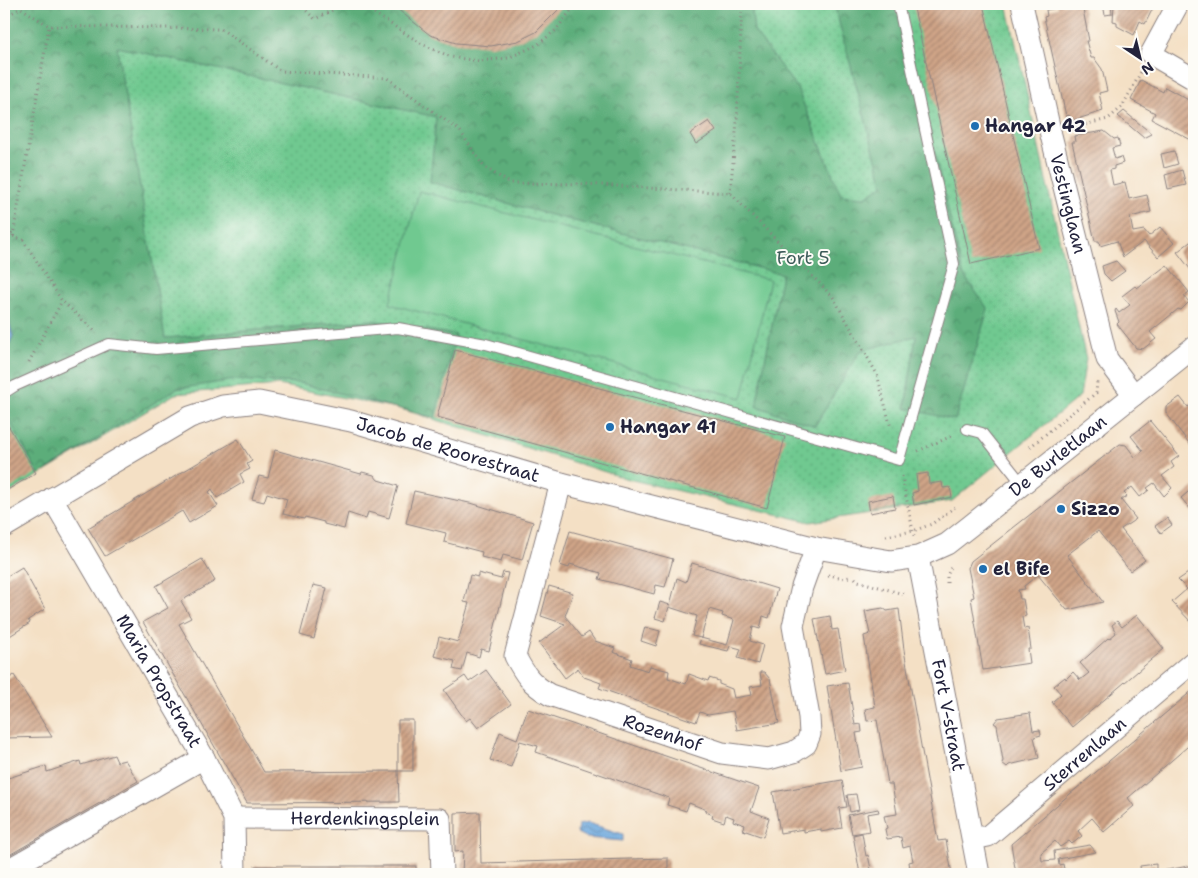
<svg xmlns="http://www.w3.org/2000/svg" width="1198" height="878" viewBox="0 0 1198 878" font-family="'Shantell Sans',sans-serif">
<defs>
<pattern id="grass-dots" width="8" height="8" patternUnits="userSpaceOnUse" patternTransform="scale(1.25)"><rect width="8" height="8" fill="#6fc990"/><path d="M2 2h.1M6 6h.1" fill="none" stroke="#60ac7d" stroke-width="1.8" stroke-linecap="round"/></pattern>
<pattern id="forest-crowns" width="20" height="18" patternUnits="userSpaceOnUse" patternTransform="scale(1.25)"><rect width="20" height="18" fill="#5bad7a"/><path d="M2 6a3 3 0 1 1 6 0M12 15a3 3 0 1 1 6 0" fill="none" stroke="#4b8c65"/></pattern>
<pattern id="water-waves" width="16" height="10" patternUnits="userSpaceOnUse" patternTransform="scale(1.25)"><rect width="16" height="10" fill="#6ba6db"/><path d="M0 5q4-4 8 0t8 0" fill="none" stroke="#5887b3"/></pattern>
<pattern id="building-hatch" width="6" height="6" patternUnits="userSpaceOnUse" patternTransform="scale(1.25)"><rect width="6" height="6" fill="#cfa487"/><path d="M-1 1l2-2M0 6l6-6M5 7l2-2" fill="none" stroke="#a88570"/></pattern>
</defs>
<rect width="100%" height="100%" fill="#fdfcf7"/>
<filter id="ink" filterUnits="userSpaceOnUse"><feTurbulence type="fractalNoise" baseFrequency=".02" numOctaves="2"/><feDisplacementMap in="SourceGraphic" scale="10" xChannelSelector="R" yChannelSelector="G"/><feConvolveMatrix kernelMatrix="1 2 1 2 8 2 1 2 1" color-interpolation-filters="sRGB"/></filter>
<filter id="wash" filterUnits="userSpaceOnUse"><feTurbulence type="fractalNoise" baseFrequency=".0096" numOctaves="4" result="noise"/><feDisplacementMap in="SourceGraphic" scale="20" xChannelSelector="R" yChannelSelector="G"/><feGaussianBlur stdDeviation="1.12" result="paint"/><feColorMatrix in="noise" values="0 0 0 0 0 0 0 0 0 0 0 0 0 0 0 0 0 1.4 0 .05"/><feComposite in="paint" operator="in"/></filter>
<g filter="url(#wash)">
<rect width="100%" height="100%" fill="#f4e0c5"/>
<polygon fill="url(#grass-dots)" stroke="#487666" points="4,4 1007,4 1086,359 1080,396 952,501 810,522 628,479 401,409 278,385 175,394 4,496"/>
<polygon fill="url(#forest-crowns)" stroke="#3e685a" points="4,4 751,4 754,31 797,88 841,195 865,197 883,185 834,4 900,4 963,274 988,309 955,420 905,408 916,336 860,351 815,426 756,406 782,274 543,213 430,182 436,117 117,47 165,338 372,320 456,335 435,418 300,383 235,380 176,389 39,475 4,410 4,356 13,336 6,308 4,307"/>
<polygon fill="#6fc990" stroke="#487666" points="419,191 770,280 742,398 390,304"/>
<g fill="url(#water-waves)" stroke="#46648b">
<polygon points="4,307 5,308 13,336 4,356"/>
<polygon points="588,823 623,834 623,841 587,838 577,833 578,825"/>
</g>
<g id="blocks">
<g fill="url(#building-hatch)">
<polygon points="391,4 564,4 536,32 518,41 491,46 456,43 430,35"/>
<polygon points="913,4 983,4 1039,248 971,264"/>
<polygon points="1057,4 1082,4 1089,41 1086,41 1091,58 1094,58 1102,69 1107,91 1099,93 1103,111 1071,121 1069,115 1066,116 1044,17 1047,16 1046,10 1058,8"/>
<polygon points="1103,4 1111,4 1112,14 1105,15"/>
<polygon points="1114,4 1155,4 1145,24 1140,21 1134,35 1117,26 1117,22 1113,21"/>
<polygon points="1141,80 1163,92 1165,87 1194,103 1192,107 1194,108 1193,141 1152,119 1155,113 1131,100"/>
<polygon points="1124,111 1152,134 1144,138 1118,116"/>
<polygon points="709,121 716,131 696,144 690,134"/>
<polygon points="1104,131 1114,139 1118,138 1120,146 1112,148 1115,159 1121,157 1123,163 1114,166 1114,169 1110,170 1113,185 1125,182 1129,199 1147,195 1151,212 1130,217 1133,232 1144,230 1149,236 1160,227 1174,243 1158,257 1144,241 1123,257 1117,241 1100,246 1099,241 1095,241 1072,142 1075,142 1074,136"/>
<polygon points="1174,151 1178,164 1164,168 1161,154"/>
<polygon points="1182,170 1186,185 1168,189 1165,175"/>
<polygon points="1194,233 1194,274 1177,252 1194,239 1191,235"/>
<polygon points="1116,261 1125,271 1111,281 1104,274 1102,266"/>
<polygon points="1167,265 1189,292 1184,296 1189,302 1181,310 1178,309 1150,332 1156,339 1143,349 1136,348 1117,324 1119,322 1115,311 1116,309 1119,313 1130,305 1122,296 1135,286 1137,288"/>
<polygon points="455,350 785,437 767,508 437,417"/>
<polygon points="1180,397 1188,407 1194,402 1194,445 1192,447 1166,413 1166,407"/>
<polygon points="4,418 36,473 4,492"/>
<polygon points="1150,421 1179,456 1171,462 1174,467 1162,476 1172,488 1164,496 1154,483 1147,488 1149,490 1140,497 1132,487 1124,493 1127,496 1121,500 1136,519 1121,529 1145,560 1130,571 1098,531 1067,555 1103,602 1067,610 1038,575 1024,586 1025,589 1018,590 1020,599 1023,599 1026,616 1022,617 1024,629 1028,628 1031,649 1028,649 1030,663 983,670 971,598 974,597 968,568 971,561 1120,444 1126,445 1135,457 1143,451 1131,436"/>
<polygon points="238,439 252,461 247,464 250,469 240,474 244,482 217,498 212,489 209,492 218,506 189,523 182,511 105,556 88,528"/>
<polygon points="275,450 361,474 362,472 374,475 378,480 398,486 389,518 368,512 366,519 348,513 344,529 324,524 324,522 305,517 304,519 283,514 287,499 267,493 264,502 252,499 259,476 268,478"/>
<polygon points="928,473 929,484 942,482 943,488 950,487 952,497 914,505 912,493 918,491 916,475"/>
<polygon points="1194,487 1194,511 1193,512 1181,498"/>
<polygon points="414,491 474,504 533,522 522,560 503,555 501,562 481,557 482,552 444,542 446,533 406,523"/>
<polygon points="893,496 895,508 870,513 868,501"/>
<polygon points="1167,518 1172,525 1161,533 1155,526"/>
<polygon points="570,531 673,559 665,587 656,585 654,594 599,579 601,573 570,564 569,568 560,565"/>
<polygon points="202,559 215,581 181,601 191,618 179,624 264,772 398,771 398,720 413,720 413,771 398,771 399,802 247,803 143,622 168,608 156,586"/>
<polygon points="692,563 777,589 769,618 763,616 760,629 753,627 750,641 763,645 758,664 738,658 741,649 730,646 728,651 699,644 701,638 727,645 734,620 722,616 723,613 709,609 701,638 692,636 697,616 669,607 665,621 655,618 660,602 670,605 677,578 686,582"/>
<polygon points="22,567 45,609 28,620 30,623 5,639 4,578"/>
<polygon points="1194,569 1194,623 1193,624 1172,602 1187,589 1178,580"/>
<polygon points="503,572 508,573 489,651 481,649 479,657 467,653 462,671 453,669 455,661 434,656 439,637 458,642 469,603 464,602 470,575 478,577 478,573 501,579"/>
<polygon points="313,585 327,588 314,639 300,635"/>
<polygon points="549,586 573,593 565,616 582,637 589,632 595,641 615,648 613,652 632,659 630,665 648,671 650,666 669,671 668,678 686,684 689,674 708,681 709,678 719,681 719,684 732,689 734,698 752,695 750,687 762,685 760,672 764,672 770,679 779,723 737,730 733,711 708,715 700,712 696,722 599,688 601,683 584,677 578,668 565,678 539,643 565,624 541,616"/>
<polygon points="883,608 887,611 899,609 904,650 938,841 946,840 952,874 908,874 907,869 910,868 909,862 913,861 910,846 903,848 901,837 887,839 885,829 887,828 884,816 897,814 892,784 888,784 877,720 867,721 865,709 875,707 864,636 870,634 865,611"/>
<polygon points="1137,615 1164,649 1072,727 1052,702 1061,694 1054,686 1065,677 1066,679 1073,672 1080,680 1089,673 1080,663 1108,638 1109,639 1116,633 1112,625 1117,621 1122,627"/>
<polygon points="830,616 832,630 838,629 845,670 825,674 814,619"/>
<polygon points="645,627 660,631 656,646 641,641"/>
<polygon points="486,670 511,704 478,728 470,718 466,721 444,690 465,676 469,682"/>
<polygon points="14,675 52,737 4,738 4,682"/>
<polygon points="848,683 855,725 861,724 862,732 856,733 862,767 841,771 827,686"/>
<polygon points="1194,689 1194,741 1128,798 1134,806 1104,832 1092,818 1078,831 1082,836 1072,844 1069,841 1060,847 1055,841 1041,853 1042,861 1055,860 1054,851 1090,845 1096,852 1058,859 1059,865 1063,864 1065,874 1016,874 1011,844"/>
<polygon points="528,709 759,788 751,811 769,818 763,837 743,830 745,825 733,821 734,818 726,815 724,822 712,818 713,815 706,812 707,810 689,803 686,811 667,805 669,798 536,752 538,746 520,741 511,767 490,760 500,732 517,739"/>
<polygon points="1030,713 1033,731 1040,730 1041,735 1034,737 1039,758 1009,765 1007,767 1002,763 1003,761 997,725 994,723 998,718"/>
<polygon points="114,755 117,762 125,760 138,781 4,858 4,776 7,775 8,778 46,766 47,772 80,761 81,765"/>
<polygon points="842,780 847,807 839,808 842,828 821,832 821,829 804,832 804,829 780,833 773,792"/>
<polygon points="856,794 859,810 850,812 847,795"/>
<polygon points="878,809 879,812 867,814 870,831 852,834 848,815"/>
<polygon points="480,812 481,863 668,858 668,874 462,874 463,851 455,852 455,813"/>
<polygon points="862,833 866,856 868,855 872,874 860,874 853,835"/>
<polygon points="1156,864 1156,872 1194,865 1194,874 1141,874 1140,866"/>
<rect x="255" y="866" width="161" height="8"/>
</g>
</g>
</g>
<g filter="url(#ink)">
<use href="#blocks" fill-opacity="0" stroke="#8b8180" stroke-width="1"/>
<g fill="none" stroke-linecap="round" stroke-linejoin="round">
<g stroke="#8b8180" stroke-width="12">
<g id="lane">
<polyline points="4,393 15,386 109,344 156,349 398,328 486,344 899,460 954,264 898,4"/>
<polyline points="967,429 982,433 1023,485"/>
</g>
</g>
<g stroke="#8b8180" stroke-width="23">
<g id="street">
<path id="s1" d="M1022,4L1051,135L1107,359L1134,395"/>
<polyline points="1178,4 1151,54 1194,79"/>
<path id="s2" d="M561,483L515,656C525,675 531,684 550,695L722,753L769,759L794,752L806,744L810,734L809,717L793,626L802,587L816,548"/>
<path id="s3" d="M52,498L204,758L234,818L235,874"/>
<path id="s4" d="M4,527L190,417L223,406L259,402L351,421L561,483L816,548L891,561L918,557L947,544L970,526L1194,347"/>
<path id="s5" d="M918,557L979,874"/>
<path id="s6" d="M234,818L440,819L442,874"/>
<path id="s7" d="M973,839L988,836L1194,661"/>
<polyline points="4,872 204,758"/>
</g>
</g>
<g stroke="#8b8180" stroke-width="3" stroke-dasharray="1 4" stroke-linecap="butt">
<polyline points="19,4 21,8 49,26 221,29 281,71 387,78 460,131 484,167 510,183 585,184 730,193 833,297 877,374 891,428"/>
<polyline points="299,4 315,19 339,7 369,10 422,44 451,57 479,61 508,58 537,45 556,30 576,4"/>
<polyline points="4,17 21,8"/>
<polyline points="1071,128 1108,119 1122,107 1141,72"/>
<polyline points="730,193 737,122 742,4"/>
<polyline points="4,220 13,236"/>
<polyline points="13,236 49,26"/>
<polyline points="4,239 13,236 23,240 62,301 97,333"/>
<polyline points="29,362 62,301"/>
<polyline points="1030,447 1096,393 1097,382"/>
<polyline points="918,451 954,435"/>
<polyline points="902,476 914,536"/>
<polyline points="886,536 913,531 932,524 955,507"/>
<polyline points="828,575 845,578 849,577"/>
<polyline points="855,578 858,581 903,594"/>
<polyline points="947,583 947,576 951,567"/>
</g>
<use href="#lane" stroke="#fff" stroke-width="10"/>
<use href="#street" stroke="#fff" stroke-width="21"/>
</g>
</g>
<g fill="#1f6fb2" stroke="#fdfcf7" stroke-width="2">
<circle cx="975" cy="126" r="5"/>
<circle cx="610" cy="427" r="5"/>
<circle cx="1061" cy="509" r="5"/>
<circle cx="983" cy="569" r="5"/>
</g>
<g text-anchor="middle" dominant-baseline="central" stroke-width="4" stroke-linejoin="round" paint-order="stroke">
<g font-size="18" font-weight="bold" fill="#22223b" stroke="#fdfcf7" text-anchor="start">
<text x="985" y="126">Hangar 42</text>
<text x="620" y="427">Hangar 41</text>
<text x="1071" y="509">Sizzo</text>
<text x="993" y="569">el Bife</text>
</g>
<g font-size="18" fill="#22223b" stroke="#fdfcf7">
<text stroke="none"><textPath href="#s1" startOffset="205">Vestinglaan</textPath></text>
<text stroke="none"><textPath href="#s4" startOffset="482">Jacob de Roorestraat</textPath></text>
<text stroke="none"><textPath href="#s4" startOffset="1140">De Burletlaan</textPath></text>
<text stroke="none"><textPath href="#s3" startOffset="212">Maria Propstraat</textPath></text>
<text stroke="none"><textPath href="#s5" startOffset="161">Fort V-straat</textPath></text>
<text stroke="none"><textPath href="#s2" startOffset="351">Rozenhof</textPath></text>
<text stroke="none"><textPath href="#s7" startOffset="142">Sterrenlaan</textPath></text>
<text stroke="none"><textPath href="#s6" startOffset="131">Herdenkingsplein</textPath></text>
</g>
<g font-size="18" fill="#3d5c59" stroke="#fdfcf7">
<text x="803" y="258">Fort 5</text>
</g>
</g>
<rect width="1198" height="878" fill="none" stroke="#fdfcf7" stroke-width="20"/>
<g transform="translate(1140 58) rotate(145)" stroke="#fdfcf7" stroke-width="4" paint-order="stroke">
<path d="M0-4L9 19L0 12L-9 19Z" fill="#22223b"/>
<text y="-8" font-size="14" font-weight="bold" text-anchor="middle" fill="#22223b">N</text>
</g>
</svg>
